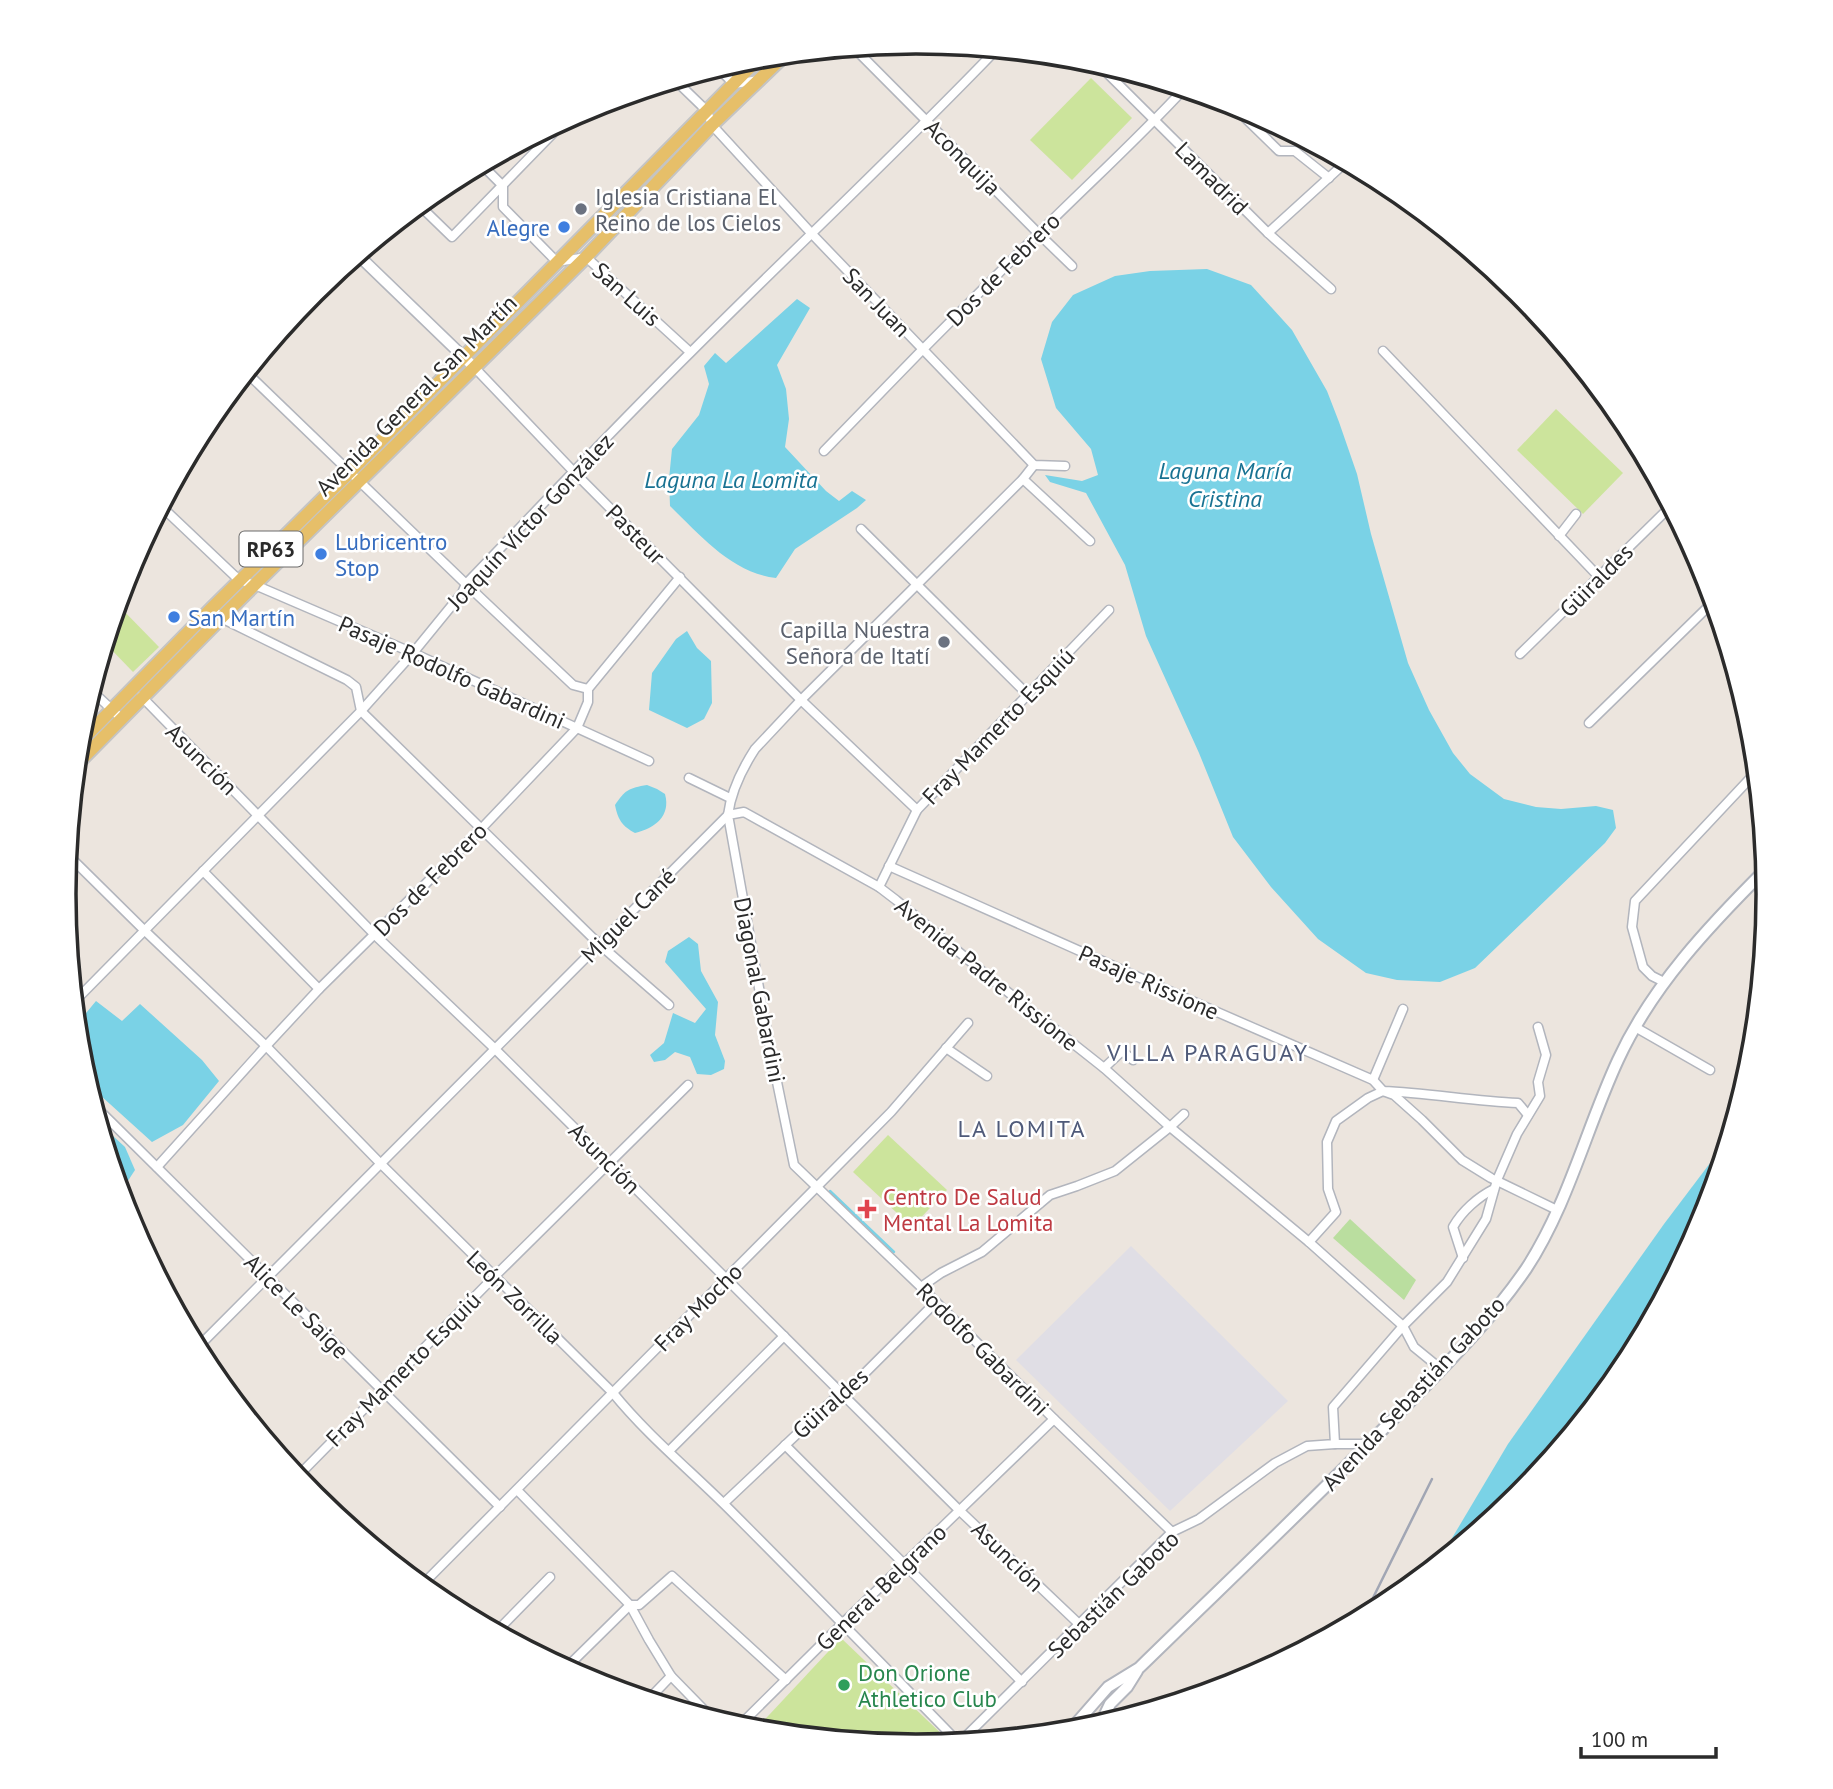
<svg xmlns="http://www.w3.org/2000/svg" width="1833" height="1789" viewBox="0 0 1833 1789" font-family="'PT Sans',sans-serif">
<rect width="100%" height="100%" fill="#ece5de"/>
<polygon fill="#e0dee5" points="1131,1246 1288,1401 1170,1511 1016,1360"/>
<polygon fill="#bade9f" points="1350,1219 1416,1280 1404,1300 1333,1238"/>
<g fill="#cce49c">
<polygon points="1091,78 1132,118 1072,180 1030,140"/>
<polygon points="1556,409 1623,473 1583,514 1517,450"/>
<polygon points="118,605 159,647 133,672 106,644"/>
<polygon points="888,1135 947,1190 912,1227 853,1172"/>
<polygon points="841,1638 950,1742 947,1744 916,1747 754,1731"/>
</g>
<g fill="#7ad2e6">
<polygon points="1207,269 1251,285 1292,330 1327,391 1339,422 1357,474 1371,534 1408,663 1429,710 1453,753 1470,774 1504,799 1536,807 1561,809 1596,806 1613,810 1616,828 1605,843 1475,968 1440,982 1397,980 1366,973 1318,939 1271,887 1233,837 1199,753 1146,636 1125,565 1086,493 1050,482 1045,475 1082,481 1098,475 1091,449 1056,408 1041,359 1052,322 1073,295 1115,276 1150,271"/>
<path d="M797,299L810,308L777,365L786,389L789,419L785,447L826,491L839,501L852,491L866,500L857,508L795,549L776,578C732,573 700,535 670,506L669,479L672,449L699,415L709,384L704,366L715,353L726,363Z"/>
<polygon points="687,631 697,648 711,661 712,703 704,719 687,728 649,710 652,673 676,639"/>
<path d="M647,785L657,789L665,794C671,816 655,828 635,833C622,826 618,820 615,805C625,790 629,788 647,785Z"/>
<polygon points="689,937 698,944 701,971 718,1002 715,1035 725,1061 724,1069 711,1075 697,1074 690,1057 675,1052 665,1060 654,1062 650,1055 664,1043 673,1013 695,1023 706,1009 665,962 668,951"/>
<polygon points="96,1001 122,1021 140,1004 202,1060 219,1081 183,1125 152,1142 100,1095 96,1081 82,1066 77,1024"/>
<polygon points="100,1124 125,1147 135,1170 120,1193"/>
<polygon points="1729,1138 1704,1221 1625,1368 1519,1498 1436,1565 1508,1444 1664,1224"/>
</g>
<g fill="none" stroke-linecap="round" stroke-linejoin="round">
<polyline stroke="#7ad2e6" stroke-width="2.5" points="830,1191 894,1252"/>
<g stroke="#b2b5bd" stroke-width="11">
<g id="minor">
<polyline points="854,48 1038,233 1072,266"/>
<polyline points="1097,63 1268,233 1331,289"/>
<polyline points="718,68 734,84 759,80"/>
<polyline points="676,81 707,111 712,125 812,234 1034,465 1065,466"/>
<polyline points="1238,105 1239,112 1279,151 1295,151 1329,178"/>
<polyline points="482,165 503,186 503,207 557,262 586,257 690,352"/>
<polyline points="419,205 452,237 565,121"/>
<polyline points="1268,233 1346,162"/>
<polyline points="1383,351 1599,577"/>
<polyline points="474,367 574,472 801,700 917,810"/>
<polyline points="247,373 466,584 573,685 588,689"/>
<path d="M824,451C894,378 965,306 1037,235C1086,186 1137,140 1184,89"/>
<polyline points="1023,479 1090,541"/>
<polyline points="162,507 239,580 255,585 413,653 649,761"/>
<polyline points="861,529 1028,695"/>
<polyline points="1559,536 1576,514"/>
<polyline points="124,584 136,573"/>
<polyline points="212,608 221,618 347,680 356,687 361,711 599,944 669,1005"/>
<polyline points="1520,654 1671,506"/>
<polyline points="92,691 122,719"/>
<polyline points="141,696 375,935 494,1048 960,1511 1079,1624"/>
<polyline points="1589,723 1714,601"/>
<polyline points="689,778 730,798"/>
<path d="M68,855L144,930L266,1046L380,1163L613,1393C648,1436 691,1471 730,1510C807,1587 883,1665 959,1743"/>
<path d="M889,866L1201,1005L1373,1080L1383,1091C1428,1093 1473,1101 1518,1103L1528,1115"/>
<polyline points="203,871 319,989"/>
<polyline points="879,887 917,810 1109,610"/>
<polyline points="1664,982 1652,976 1643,967 1632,927 1635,901 1757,771"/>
<path d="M75,1001L361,711L413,653L462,593L466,584C540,507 614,428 691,352C792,251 897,153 996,50"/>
<polyline points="1635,1027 1710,1070"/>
<polyline points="946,1048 987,1076"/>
<polyline points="1104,1068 1122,1051 1133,1060"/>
<polyline points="1373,1080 1403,1009"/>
<polyline points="94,1105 500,1507"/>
<polyline points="157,1167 266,1046 319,989 481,829 577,728 588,702 588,689 680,577"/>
<polyline points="1309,1242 1336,1212 1328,1189 1327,1142 1336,1121 1368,1098 1383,1091 1394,1095 1422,1120 1462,1160 1491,1178 1557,1210"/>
<path d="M1463,1258L1453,1227C1462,1211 1478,1197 1494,1189"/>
<polyline points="921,1287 941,1273 982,1252 1050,1195 1077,1186 1115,1171 1170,1127 1184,1114"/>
<path d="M197,1348L728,815C731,792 742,769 755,749L801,700L1023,479L1034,465"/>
<polyline points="1335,1444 1369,1444"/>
<polyline points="785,1445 1022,1682"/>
<polyline points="669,1451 784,1336"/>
<polyline points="297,1477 494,1277 688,1085"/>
<polyline points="517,1490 630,1605 649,1640 671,1676 714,1720"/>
<polyline points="724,1503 833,1400 843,1395 936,1302"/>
<polyline points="1172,1532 1054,1419 921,1287 794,1165 768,1038 728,815 744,812 879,887 896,900 994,981 1104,1068 1170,1127 1309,1242 1403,1326 1414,1347 1441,1369"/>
<polyline points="421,1586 891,1112 968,1023"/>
<polyline points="496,1632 550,1577"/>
<polyline points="565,1669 630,1605 639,1605 672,1576 786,1680"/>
<polyline points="648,1700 671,1676"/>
<polyline points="738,1727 843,1623 1054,1419"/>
<polyline points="959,1743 1172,1532 1199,1519 1275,1463 1307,1446 1335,1444 1333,1407 1403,1326 1447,1282 1486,1219 1497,1180 1517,1134 1540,1096 1538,1082 1546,1055 1538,1027"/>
</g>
</g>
<g stroke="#b2b5bd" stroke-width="13">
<polyline id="tertiary" points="358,255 474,367"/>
</g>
<g stroke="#b2b5bd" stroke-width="14">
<g id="secondary">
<polyline points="1100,1725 1110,1704 1127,1687 1137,1671"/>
<path d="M1066,1732L1073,1727L1108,1687L1139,1668C1225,1584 1312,1502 1396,1416C1442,1369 1489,1323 1526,1269C1568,1205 1586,1129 1618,1060C1652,986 1709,926 1766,869"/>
</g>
</g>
<g stroke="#c4c4c4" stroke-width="16">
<g id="primary">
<polyline points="79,743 212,608 350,472 760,57"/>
<polyline points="77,764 221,618 586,257 712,125 785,55"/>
</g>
</g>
<use href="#minor" stroke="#fff" stroke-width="8"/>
<use href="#tertiary" stroke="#fff" stroke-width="10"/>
<use href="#secondary" stroke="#fff" stroke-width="10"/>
<use href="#primary" stroke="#e6bf69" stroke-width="12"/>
<polyline stroke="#a1a6b4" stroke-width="2.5" points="1363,1618 1432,1479"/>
</g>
<g fill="#6b7280" stroke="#fff" stroke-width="2.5">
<circle cx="581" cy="209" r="7"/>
<circle cx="944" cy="642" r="7"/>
</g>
<g fill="#3f7fe0" stroke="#fff" stroke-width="2.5">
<circle cx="564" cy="227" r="7"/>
<circle cx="321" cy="554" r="7"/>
<circle cx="174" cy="617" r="7"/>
</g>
<path fill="#e0444e" stroke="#fff" stroke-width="2.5" d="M863.5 1198.5h7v7h7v7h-7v7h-7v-7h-7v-7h7z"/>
<circle fill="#2e9e5b" stroke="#fff" stroke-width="2.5" cx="844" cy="1685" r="7"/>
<g text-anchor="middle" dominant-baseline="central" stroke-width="5" stroke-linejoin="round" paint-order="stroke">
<rect fill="#fff" stroke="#6b6b6b" stroke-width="2" x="239.5" y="531.5" width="63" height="35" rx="5"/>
<g font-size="21" font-weight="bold" fill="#2b2b2b">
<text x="271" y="549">RP63</text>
</g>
<g font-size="23" fill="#2b2b2b" stroke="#fff">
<text transform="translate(963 157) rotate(45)">Aconquija</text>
<text transform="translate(1212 178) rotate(45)">Lamadrid</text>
<text transform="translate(1003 269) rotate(-45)">Dos de Febrero</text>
<text transform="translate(627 294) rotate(42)">San Luis</text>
<text transform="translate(877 302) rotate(46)">San Juan</text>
<text transform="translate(416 395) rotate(-45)">Avenida General San Martín</text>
<text transform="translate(530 521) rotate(-47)">Joaquín Víctor González</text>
<text transform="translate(636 534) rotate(45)">Pasteur</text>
<text transform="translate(1596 580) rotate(-45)">Güiraldes</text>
<text transform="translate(452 672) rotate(24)">Pasaje Rodolfo Gabardini</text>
<text transform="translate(998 726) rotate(-46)">Fray Mamerto Esquiú</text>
<text transform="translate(202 759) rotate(45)">Asunción</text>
<text transform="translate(430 879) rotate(-45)">Dos de Febrero</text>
<text transform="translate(628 915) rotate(-45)">Miguel Cané</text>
<text transform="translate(987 974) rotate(39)">Avenida Padre Rissione</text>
<text transform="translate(1149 982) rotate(24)">Pasaje Rissione</text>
<text transform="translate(760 990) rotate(79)">Diagonal Gabardini</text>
<text transform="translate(605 1158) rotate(45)">Asunción</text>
<text transform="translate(515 1297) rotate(44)">León Zorrilla</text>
<text transform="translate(297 1306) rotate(45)">Alice Le Saige</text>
<text transform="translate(698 1307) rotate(-45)">Fray Mocho</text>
<text transform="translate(983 1349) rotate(45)">Rodolfo Gabardini</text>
<text transform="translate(403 1369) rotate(-45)">Fray Mamerto Esquiú</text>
<text transform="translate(1413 1393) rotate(-47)">Avenida Sebastián Gaboto</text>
<text transform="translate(830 1403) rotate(-42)">Güiraldes</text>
<text transform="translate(1008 1556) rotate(44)">Asunción</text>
<text transform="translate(881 1587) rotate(-44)">General Belgrano</text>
<text transform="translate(1113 1594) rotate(-44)">Sebastián Gaboto</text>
</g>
<g font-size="23" fill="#5b616d" stroke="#fff" text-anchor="start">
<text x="595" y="196">Iglesia Cristiana El<tspan x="595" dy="26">Reino de los Cielos</tspan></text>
<text x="930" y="629" text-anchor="end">Capilla Nuestra<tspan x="930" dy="26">Señora de Itatí</tspan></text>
</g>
<g font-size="23" fill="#366cbe" stroke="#fff" text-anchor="start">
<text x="550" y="227" text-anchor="end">Alegre</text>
<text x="335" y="541">Lubricentro<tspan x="335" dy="26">Stop</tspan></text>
<text x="188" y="617">San Martín</text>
</g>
<g font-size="23" fill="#be3a42" stroke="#fff" text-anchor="start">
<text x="883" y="1196">Centro De Salud<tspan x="883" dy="26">Mental La Lomita</tspan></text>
</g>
<g font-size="23" fill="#27864d" stroke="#fff" text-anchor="start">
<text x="858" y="1672">Don Orione<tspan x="858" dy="26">Athletico Club</tspan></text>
</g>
<g font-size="24" font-style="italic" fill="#187292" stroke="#fff">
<text x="1225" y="470">Laguna María<tspan x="1225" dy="28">Cristina</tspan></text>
<text x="731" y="479">Laguna La Lomita</text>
</g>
<g font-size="24" letter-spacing="2" fill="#4f5a79" stroke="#fff">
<text x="1208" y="1052">VILLA PARAGUAY</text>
<text x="1022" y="1128">LA LOMITA</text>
</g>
</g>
<path d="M0 0H1833V1789H0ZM76 894a840 840 0 1 1 1680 0a840 840 0 1 1-1680 0Z" fill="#fff" fill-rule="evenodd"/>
<path fill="none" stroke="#2b2b2b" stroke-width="3.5" d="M76 894a840 840 0 1 1 1680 0a840 840 0 1 1-1680 0Z"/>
<path d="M1581 1747v10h135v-10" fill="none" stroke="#2b2b2b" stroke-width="3.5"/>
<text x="1591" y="1747" font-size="21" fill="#2b2b2b" stroke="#ffffff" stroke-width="5" paint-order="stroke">100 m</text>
</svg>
